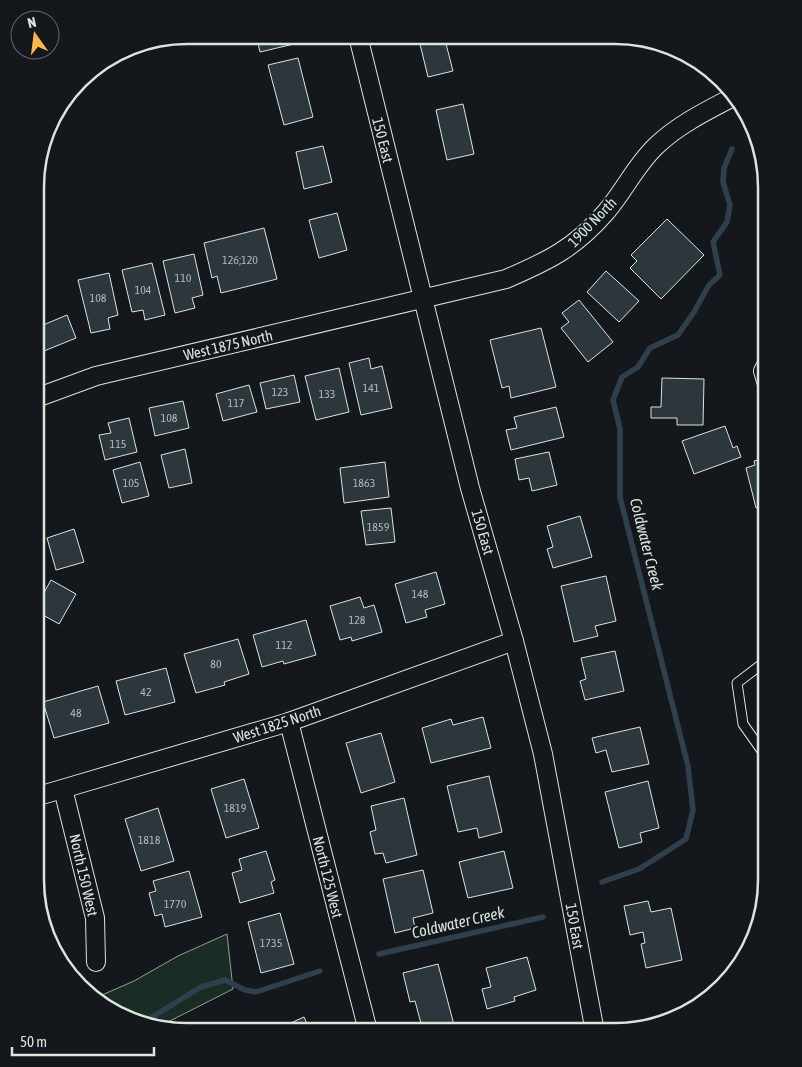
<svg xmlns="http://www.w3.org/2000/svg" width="802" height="1067" viewBox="0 0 802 1067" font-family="'Asap Condensed',sans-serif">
<rect width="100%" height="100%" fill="#14181c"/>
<polygon fill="#1a2d24" stroke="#939e99" points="227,934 233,989 158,1027 102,1006 95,998 134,981 178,956"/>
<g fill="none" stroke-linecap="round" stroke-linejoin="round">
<g stroke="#2f3f4d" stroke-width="5.5">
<polyline points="602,882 639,869 686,839 693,810 688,766 620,497 620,429 613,400 622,377 638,367 650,348 678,335 694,312 709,285 720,275 713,242 727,222 730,205 723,182 724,168 732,149"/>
<polyline points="379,954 543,917"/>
<polyline points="144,1022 201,987 225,980 245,990 256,992 320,971"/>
</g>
</g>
<g fill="#2c363c" stroke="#d8e6dc">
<polygon points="256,35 292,35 294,44 260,52"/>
<polygon points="436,36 444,36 453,71 428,77 419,40"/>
<polygon points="298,58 313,117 284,125 268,65"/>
<polygon points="463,104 474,154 447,160 436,110"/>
<polygon points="323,146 332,182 304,189 296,152"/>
<polygon points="337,213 347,250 319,258 309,220"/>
<polygon points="667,219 704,255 661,299 630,268 637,261 631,255"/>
<polygon points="264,228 277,279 221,293 217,276 212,278 204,243"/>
<polygon points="194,254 203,295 192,298 195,308 175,313 163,261"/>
<polygon points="152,263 165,315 145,320 143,310 132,312 122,270"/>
<polygon points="606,271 639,301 619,322 587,292"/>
<polygon points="109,273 118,315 108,318 110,329 91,333 78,280"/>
<polygon points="579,300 613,342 588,362 561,328 569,322 562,313"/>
<polygon points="67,315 76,338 44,351 36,332 36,328"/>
<polygon points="541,328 556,387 511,398 509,386 502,388 490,340"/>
<polygon points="369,358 371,369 382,366 392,408 361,415 349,363"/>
<polygon points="339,368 349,412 316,420 305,376"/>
<polygon points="294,375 300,402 266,409 260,383"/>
<polygon points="662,378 704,379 703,425 677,425 677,418 651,418 651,407 661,407"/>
<polygon points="249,385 257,412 223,421 216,394"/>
<polygon points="183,401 189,428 155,436 149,408"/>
<polygon points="556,407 564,437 511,450 506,430 517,428 514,417"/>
<polygon points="129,418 137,452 105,460 99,435 111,433 108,423"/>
<polygon points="725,426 733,448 737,446 741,457 694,474 682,441"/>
<polygon points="185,449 192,483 169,488 161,455"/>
<polygon points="549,452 557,485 532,491 529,478 519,480 515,459"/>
<polygon points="767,458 767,505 756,508 746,468 755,465 754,461"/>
<polygon points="140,462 149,496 122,503 113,470"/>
<polygon points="385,462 389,497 344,503 340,468"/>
<polygon points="391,508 395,542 366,545 361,511"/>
<polygon points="36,515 40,529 36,530"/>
<polygon points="580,516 592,557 553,568 547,549 553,547 547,526"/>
<polygon points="74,529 84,562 56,570 47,538"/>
<polygon points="436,572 445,604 425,610 427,617 406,623 395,584"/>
<polygon points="606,576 616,621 595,626 598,636 574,642 561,586"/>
<polygon points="51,580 76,594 59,624 36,611 36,607"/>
<polygon points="360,597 364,608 374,605 382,632 352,641 351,637 340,640 330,606"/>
<polygon points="306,620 316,655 284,664 283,661 262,667 253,635"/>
<polygon points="238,639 249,674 224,682 225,685 196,693 184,654"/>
<polygon points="615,651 624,691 585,700 580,681 586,679 581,658"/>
<polygon points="166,668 175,702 125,715 116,681"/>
<polygon points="98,686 109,723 54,738 43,702"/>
<polygon points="483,717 491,748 431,763 422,728 451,719 453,725"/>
<polygon points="640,727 649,764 612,772 606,750 596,753 592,738"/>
<polygon points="381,733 395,782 361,793 346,743"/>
<polygon points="489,776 502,832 479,838 477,828 458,832 447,786"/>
<polygon points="244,779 259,828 226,838 211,789"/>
<polygon points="648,781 659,828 640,833 642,842 619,848 605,792"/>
<polygon points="404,798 417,855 386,863 383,853 375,854 370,832 376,830 371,806"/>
<polygon points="158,808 174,861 141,871 125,819"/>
<polygon points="266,851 275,880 271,882 274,893 240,903 232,873 242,870 239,859"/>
<polygon points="504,851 513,888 468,898 459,862"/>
<polygon points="423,870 433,913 413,918 415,928 395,933 383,879"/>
<polygon points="189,871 202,917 165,927 162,914 155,916 149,893 156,891 153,881"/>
<polygon points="648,901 651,912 671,908 682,960 646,968 641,944 645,943 643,932 630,935 624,906"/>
<polygon points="280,913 294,964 261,973 248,922"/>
<polygon points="527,957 536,990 514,997 515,1001 487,1009 482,989 491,987 486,968"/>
<polygon points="438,964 454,1025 423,1031 415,1001 410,1002 403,973"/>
<polygon points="304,1017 310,1031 273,1031"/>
</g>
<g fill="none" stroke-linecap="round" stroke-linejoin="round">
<g stroke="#d8e6dc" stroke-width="11">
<polyline id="service" points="767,758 743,724 737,683 767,660"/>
</g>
<g stroke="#d8e6dc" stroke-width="20">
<g id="minor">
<polyline points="358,36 470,488 514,641 543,754 595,1032"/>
<polyline points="767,384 763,371 767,364"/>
<path d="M36,398L96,376L506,279C548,261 575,248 606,212C624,191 636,165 656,146C678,125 706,111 733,97"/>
<polyline points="289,722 368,1031"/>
<polyline points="63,789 95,918 96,962"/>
<polyline points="35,797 289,722 514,641"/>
</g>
</g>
<use href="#service" stroke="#14181c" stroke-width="9"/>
<use href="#minor" stroke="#14181c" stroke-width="18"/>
</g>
<g text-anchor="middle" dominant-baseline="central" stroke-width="4" stroke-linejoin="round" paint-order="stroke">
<g font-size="12" fill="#adbab4">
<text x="240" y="260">126;120</text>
<text x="183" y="278">110</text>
<text x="143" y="290">104</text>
<text x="98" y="298">108</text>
<text x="371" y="388">141</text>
<text x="280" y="392">123</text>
<text x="327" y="394">133</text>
<text x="236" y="403">117</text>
<text x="169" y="418">108</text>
<text x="118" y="444">115</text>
<text x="131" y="483">105</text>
<text x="364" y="483">1863</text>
<text x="378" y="527">1859</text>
<text x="420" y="594">148</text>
<text x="357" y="620">128</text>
<text x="284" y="645">112</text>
<text x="216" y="664">80</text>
<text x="146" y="692">42</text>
<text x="76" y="713">48</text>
<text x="235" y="808">1819</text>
<text x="149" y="840">1818</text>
<text x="175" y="904">1770</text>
<text x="271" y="943">1735</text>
</g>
<g font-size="15" fill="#d8e6dc" stroke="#14181c">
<text transform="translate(383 140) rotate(76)">150 East</text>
<text transform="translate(592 222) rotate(-46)">1900 North</text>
<text transform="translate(228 345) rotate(-13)">West 1875 North</text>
<text transform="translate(483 532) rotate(74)">150 East</text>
<text transform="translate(277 724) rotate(-18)">West 1825 North</text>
<text transform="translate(84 875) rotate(77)">North 150 West</text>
<text transform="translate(328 877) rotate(76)">North 125 West</text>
<text transform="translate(575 926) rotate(80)">150 East</text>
</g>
<g font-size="16" font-style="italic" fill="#d8e6dc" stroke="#14181c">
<text transform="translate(647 544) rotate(76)">Coldwater Creek</text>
<text transform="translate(458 922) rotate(-13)">Coldwater Creek</text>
</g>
</g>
<path d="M0 0H802V1067H0ZM187 44H615A143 143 0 0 1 758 187V880A143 143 0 0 1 615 1023H187A143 143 0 0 1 44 880V187A143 143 0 0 1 187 44Z" fill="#14181c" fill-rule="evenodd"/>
<path fill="none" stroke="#d8e6dc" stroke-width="2.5" d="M187 44H615A143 143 0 0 1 758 187V880A143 143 0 0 1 615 1023H187A143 143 0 0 1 44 880V187A143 143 0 0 1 187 44Z"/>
<g transform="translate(35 35) rotate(346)"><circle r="24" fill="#14181c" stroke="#626a69"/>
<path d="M0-4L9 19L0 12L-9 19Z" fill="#ffb74d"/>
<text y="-8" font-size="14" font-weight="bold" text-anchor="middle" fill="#d8e6dc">N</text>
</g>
<path d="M12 1047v8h142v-8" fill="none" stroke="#d8e6dc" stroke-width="2.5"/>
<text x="20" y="1047" font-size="15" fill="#d8e6dc" stroke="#14181c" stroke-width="4" paint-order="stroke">50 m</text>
</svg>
